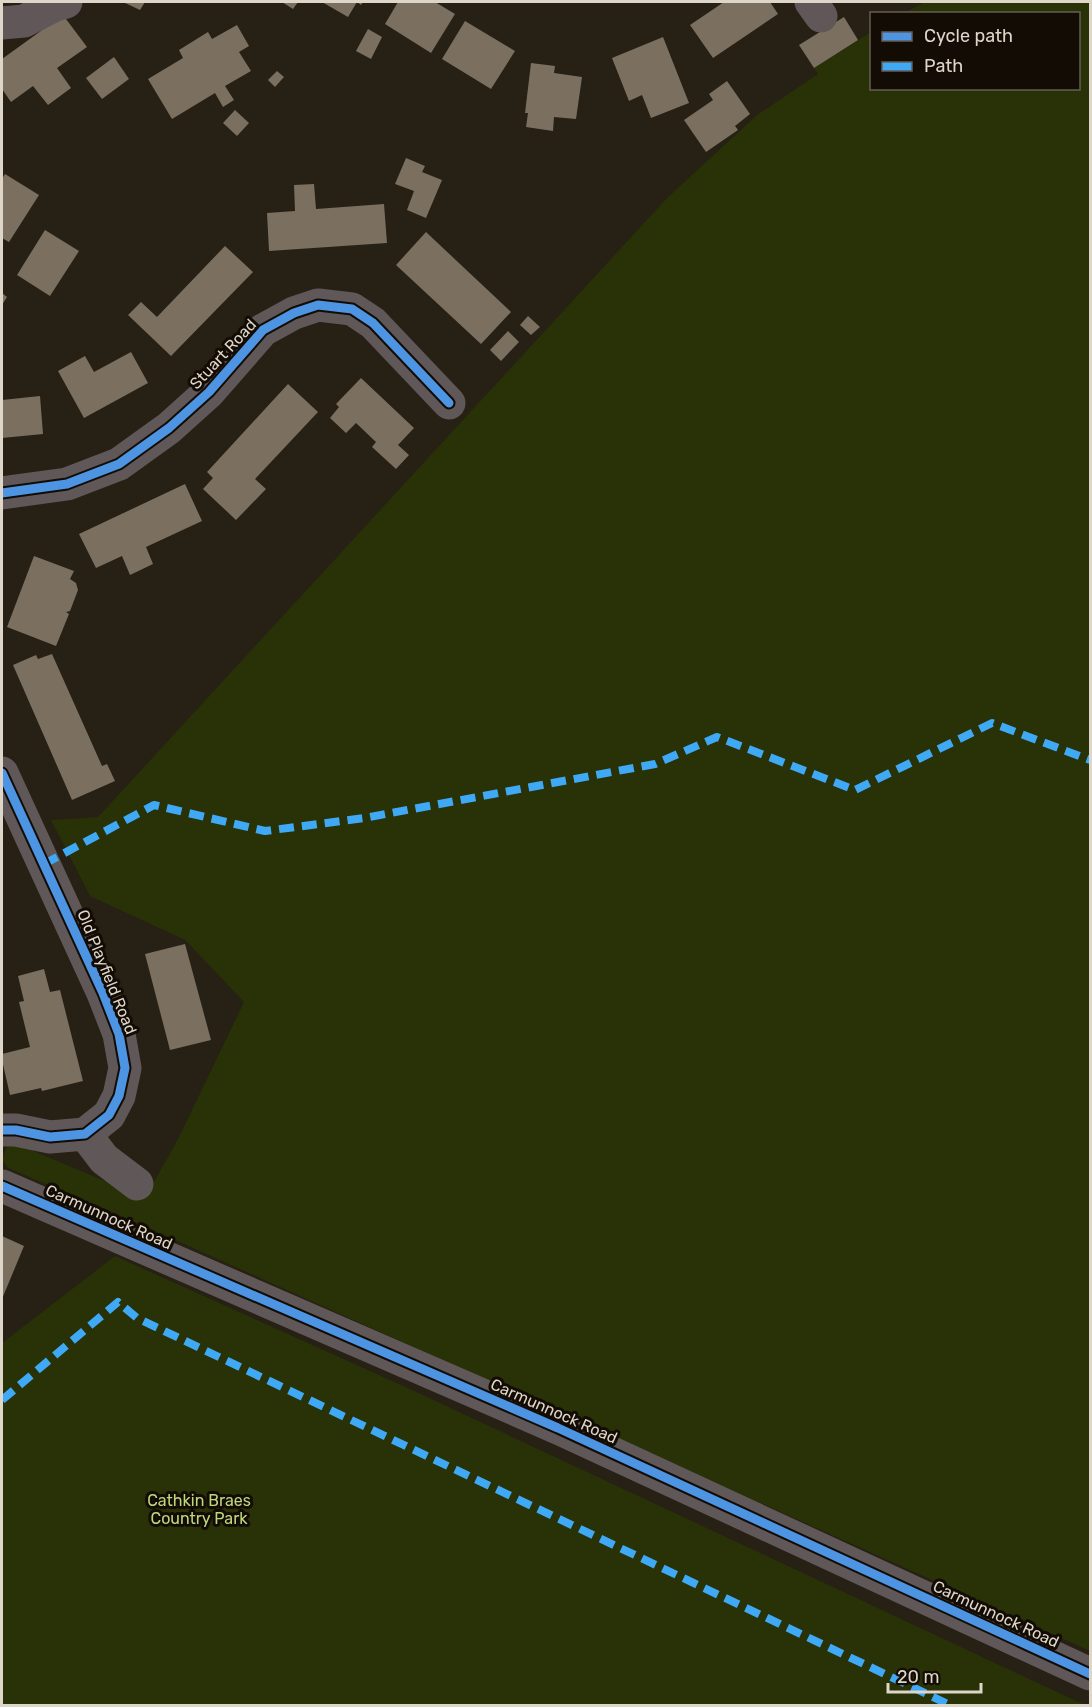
<svg xmlns="http://www.w3.org/2000/svg" width="1092" height="1707" viewBox="0 0 1092 1707" font-family="Rubik,sans-serif">
<rect width="100%" height="100%" fill="#262015"/>
<g fill="#293106">
<polygon points="925,2 1090,2 1090,1651 133,1221 8,1168 2,1160 6,1148 17,1144 145,1198 178,1139 244,1002 185,940 90,896 51,820 98,817 667,198 757,115 818,74 814,68 871,32 872,88 1078,88 1078,14 904,13"/>
<polygon points="115,1256 410,1389 1085,1705 2,1705 2,1343"/>
</g>
<g fill="#7b7060">
<polygon points="123,2 145,2 140,10"/>
<polygon points="282,2 298,2 293,9"/>
<polygon points="322,2 363,2 361,5 357,2 348,17"/>
<polygon points="398,2 435,2 455,14 431,53 385,24"/>
<polygon points="724,2 770,2 778,14 713,58 690,25"/>
<polygon points="63,15 87,47 57,68 71,88 48,105 33,86 11,102 2,89 2,59"/>
<polygon points="844,17 858,40 814,68 799,45"/>
<polygon points="465,21 515,51 491,89 442,59"/>
<polygon points="237,25 249,46 239,52 251,71 225,86 234,100 223,107 215,93 172,119 148,79 183,58 179,50 208,32 212,39"/>
<polygon points="368,29 382,37 371,59 356,51"/>
<polygon points="663,37 689,103 651,118 642,95 629,101 612,58"/>
<polygon points="114,57 129,79 102,99 86,78"/>
<polygon points="531,63 555,66 554,73 582,77 576,119 554,117 553,131 526,127 528,113 525,113"/>
<polygon points="277,71 284,77 275,87 268,80"/>
<polygon points="727,81 750,114 735,126 738,130 706,152 684,120 713,100 709,94"/>
<polygon points="235,110 249,123 237,136 223,123"/>
<polygon points="406,158 425,166 422,172 442,180 426,218 407,210 414,191 395,184"/>
<polygon points="5,174 39,195 9,242 2,238 2,179"/>
<polygon points="314,184 316,209 384,204 387,243 269,251 267,213 295,211 294,185"/>
<polygon points="45,230 79,251 50,296 17,275"/>
<polygon points="426,232 511,312 481,344 396,265"/>
<polygon points="225,246 253,272 171,356 128,315 141,302 157,317"/>
<polygon points="2,293 7,297 2,305"/>
<polygon points="528,316 540,327 531,335 520,325"/>
<polygon points="508,331 519,342 501,361 490,350"/>
<polygon points="131,352 148,383 84,418 58,371 85,356 94,372"/>
<polygon points="361,378 414,428 398,445 409,455 396,469 372,447 376,442 356,423 346,433 330,418 339,407 336,404"/>
<polygon points="288,384 318,412 255,479 266,489 236,520 203,489 213,478 207,472"/>
<polygon points="40,396 43,434 2,438 2,400"/>
<polygon points="185,484 202,521 146,547 153,564 130,575 122,556 96,568 79,534"/>
<polygon points="34,556 74,571 70,579 76,583 78,590 70,611 66,612 69,614 56,646 7,627"/>
<polygon points="52,654 102,766 107,764 115,781 72,800 13,665 36,655 38,659"/>
<polygon points="185,944 211,1040 170,1050 145,954"/>
<polygon points="44,969 50,992 60,990 83,1081 42,1091 41,1088 10,1095 2,1060 2,1054 30,1047 19,1002 24,1001 18,976"/>
<polygon points="2,1236 24,1246 2,1299"/>
</g>
<g fill="none" stroke-linecap="round" stroke-linejoin="round">
<g stroke="#605759" stroke-width="33">
<polyline points="811,2 821,16"/>
<polyline points="2,23 24,21 55,5 66,2"/>
<polyline points="2,493 67,484 119,464 169,428 209,392 263,330 294,313 318,305 352,309 373,323 449,403"/>
<polyline points="2,773 103,993 119,1034 125,1068 119,1096 109,1115 85,1134 50,1137 16,1130 2,1130"/>
<polyline points="85,1134 104,1159 137,1184"/>
</g>
<polyline stroke="#605759" stroke-width="33" points="2,1186 558,1428 1090,1674"/>
<g stroke="#3fa9f5" stroke-width="8" stroke-dasharray="15 8" stroke-linecap="butt">
<polyline points="44,864 154,805 265,831 364,818 655,764 717,737 855,790 992,723 1090,760"/>
<polyline points="2,1400 118,1302 137,1318 952,1706"/>
</g>
<g stroke="#120c05" stroke-width="13">
<g id="cycleway">
<polyline points="2,493 67,484 119,464 169,428 209,392 263,330 294,313 318,305 352,309 373,323 449,403"/>
<polyline points="2,773 103,993 119,1034 125,1068 119,1096 109,1115 85,1134 50,1137 16,1130 2,1130"/>
<polyline points="2,1186 558,1428 1090,1674"/>
</g>
</g>
<use href="#cycleway" stroke="#4d94e3" stroke-width="9"/>
</g>
<g text-anchor="middle" dominant-baseline="central" stroke-width="6" stroke-linejoin="round" paint-order="stroke">
<g font-size="16" fill="#dfd6ca" stroke="#120c05">
<text transform="translate(223 354) rotate(-47)">Stuart Road</text>
<text transform="translate(107 972) rotate(68)">Old Playfield Road</text>
<text transform="translate(109 1217) rotate(24)">Carmunnock Road</text>
<text transform="translate(554 1411) rotate(24)">Carmunnock Road</text>
<text transform="translate(996 1614) rotate(25)">Carmunnock Road</text>
</g>
<g font-size="16" fill="#bed77b" stroke="#120c05">
<text x="199" y="1500">Cathkin Braes<tspan x="199" dy="18">Country Park</tspan></text>
</g>
</g>
<rect width="1092" height="1707" fill="none" stroke="#dfd6ca" stroke-width="6"/>
<rect x="870" y="12" width="210" height="78" fill="#120c05" stroke="#645d54" stroke-width="1.5"/>
<rect x="882" y="32" width="30" height="9" fill="#4d94e3" stroke="#645d54" stroke-width="1.5"/>
<text x="924" y="42" font-size="18" fill="#dfd6ca">Cycle path</text>
<rect x="882" y="62" width="30" height="9" fill="#3fa9f5" stroke="#645d54" stroke-width="1.5"/>
<text x="924" y="72" font-size="18" fill="#dfd6ca">Path</text>
<path d="M888 1683v9h93v-9" fill="none" stroke="#dfd6ca" stroke-width="3"/>
<text x="897" y="1683" font-size="18" fill="#dfd6ca" stroke="#120c05" stroke-width="4.5" paint-order="stroke">20 m</text>
</svg>
